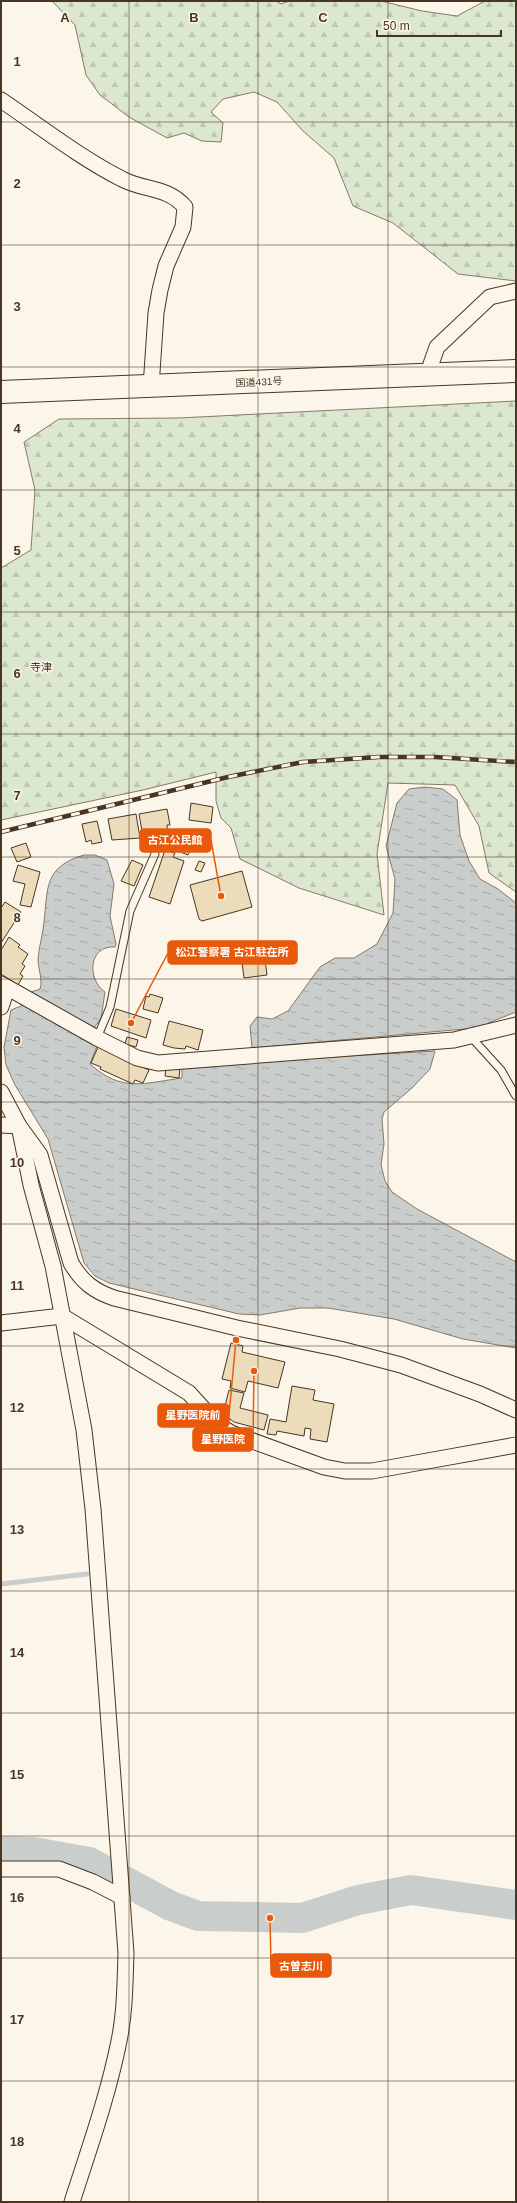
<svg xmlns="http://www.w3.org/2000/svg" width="517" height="2203" viewBox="0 0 517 2203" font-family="Arial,'Noto Sans JP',sans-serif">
<defs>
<pattern id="forest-firs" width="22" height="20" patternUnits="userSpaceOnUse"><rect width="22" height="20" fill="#dce7d0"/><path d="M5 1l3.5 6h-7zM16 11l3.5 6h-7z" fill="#bec7b2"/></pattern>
<pattern id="water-ripples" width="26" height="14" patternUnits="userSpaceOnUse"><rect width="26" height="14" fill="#c9cecd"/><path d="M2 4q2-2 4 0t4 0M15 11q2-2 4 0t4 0" fill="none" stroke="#a5a8a6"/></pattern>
</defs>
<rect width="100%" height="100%" fill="#fbf6e9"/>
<g fill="url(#forest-firs)" stroke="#887966">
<polygon points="52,1 276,1 281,4 289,1 381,1 422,11 457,16 485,1 516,1 516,281 458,274 393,223 353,206 334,158 303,131 277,102 254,92 223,99 211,112 223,123 221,142 202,141 184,133 167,138 129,117 100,95 86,75 75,25"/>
<polygon points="516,401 516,892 489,873 479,826 455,785 388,783 377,854 384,915 299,888 240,859 231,828 221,818 216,801 216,772 143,790 1,820 1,568 31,550 35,490 24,442 59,419 179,418"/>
</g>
<g fill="url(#water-ripples)" stroke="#887966">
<polygon points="425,787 443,789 457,800 460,835 469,861 480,879 498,889 516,903 516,1012 488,1023 487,1027 252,1048 250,1026 257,1017 272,1019 288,1011 320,967 335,958 354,958 377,944 393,913 395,879 386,846 397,803 409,789"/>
<path d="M84,855H95L107,860L114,884L110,916L116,944L115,947C88,945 87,980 105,992L101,1019L91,1031L28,993L40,989C43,980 38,968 38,959C39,946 43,934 44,922C48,887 44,867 84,855Z"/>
<path d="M26,1004L97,1046L90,1064C122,1093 144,1083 182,1078V1066L435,1051L430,1069L412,1088L384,1112L382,1119L384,1144L381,1165L385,1181L392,1192L417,1209L516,1262V1348L463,1339L394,1319L328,1308H300L260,1315L239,1314L109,1283L95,1276L84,1263L48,1139L15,1085L6,1065L4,1047L11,1010Z"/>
</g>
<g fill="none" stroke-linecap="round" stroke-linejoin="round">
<polyline stroke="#c9cecd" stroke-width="5" points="1,1584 87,1574"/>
<polyline stroke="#c9cecd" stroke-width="30" points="1,1851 34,1852 89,1862 171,1906 198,1916 302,1918 358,1900 411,1890 516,1905"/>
</g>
<g fill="#ecdcbc" stroke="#4a3520">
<polygon points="191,803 213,807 211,823 189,820"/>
<polygon points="167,809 170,825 167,825 168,835 143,837 139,814"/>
<polygon points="136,814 140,838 112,840 108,819"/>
<polygon points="97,821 102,842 92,844 91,840 86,842 82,824"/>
<polygon points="179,841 192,846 188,855 175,850"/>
<polygon points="26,843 31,857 17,862 11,848"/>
<polygon points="165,850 175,853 173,857 184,861 170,904 149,897"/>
<polygon points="132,860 143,865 134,886 121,881"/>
<polygon points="199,861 205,863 201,872 195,870"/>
<polygon points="18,865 40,872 31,907 20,905 25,884 13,881"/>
<polygon points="242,871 252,907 202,921 199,919 190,885"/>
<polygon points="5,902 21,912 1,943 1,908"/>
<polygon points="9,937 20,945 18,947 28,954 22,964 25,966 20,974 23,976 18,985 1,974 1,950"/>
<polygon points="263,943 267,975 244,978 240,946"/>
<polygon points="150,994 163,998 158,1013 143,1009 146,996 149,997"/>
<polygon points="116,1009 151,1020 146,1038 111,1026"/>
<polygon points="169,1021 203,1030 198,1050 186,1046 185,1049 174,1048 163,1045"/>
<polygon points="127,1037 138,1040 136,1047 125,1044"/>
<polygon points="98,1047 149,1070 143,1083 135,1080 133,1084 100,1069 101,1067 91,1063"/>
<polygon points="166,1067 180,1068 179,1078 165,1076"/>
<polygon points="231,1343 243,1346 242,1352 285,1362 278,1388 248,1381 245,1392 230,1388 231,1381 222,1379"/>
<polygon points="292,1386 315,1390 313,1400 334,1404 327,1442 310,1439 311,1429 305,1428 304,1436 277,1431 276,1435 267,1434 270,1419 286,1422"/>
<polygon points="229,1390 244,1393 240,1408 268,1415 264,1430 234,1422 223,1414"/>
</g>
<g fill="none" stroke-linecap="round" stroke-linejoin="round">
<g stroke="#4a3520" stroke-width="9">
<g id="lane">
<polyline points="471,1037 501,1070 516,1096"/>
<polyline points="97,1038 110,1007 130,911 155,854"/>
</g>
</g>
<g stroke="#4a3520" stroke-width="17">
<g id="street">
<path d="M1,100C41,127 79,157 122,179C144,191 167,186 185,207L183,227L166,266L160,290L156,313L151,387"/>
<polyline points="431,374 431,364 437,347 490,297 516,291"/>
<polyline points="1,984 97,1038 137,1058 158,1063 454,1040 516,1025"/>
<polyline points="1,1007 7,988"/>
<path d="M1,1092L19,1126L40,1155L71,1263C82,1282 94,1291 114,1298L237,1328L340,1349L401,1365L480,1394L516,1410"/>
<polyline points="1,1125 19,1126"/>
<path d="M19,1126L31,1185L53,1266L84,1430L93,1509L126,1953C125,1982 125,2012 119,2041C108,2096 89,2149 72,2202"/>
<polyline points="1,1323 62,1316 189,1393 217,1424 231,1433 324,1467 345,1471 372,1471 516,1445"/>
<polyline points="1,1869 59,1869 93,1882 122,1897"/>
</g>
</g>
<g stroke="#4a3520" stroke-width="24">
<polyline id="highway" points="1,392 516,371"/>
</g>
<use href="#lane" stroke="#fbf6e9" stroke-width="7"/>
<use href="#street" stroke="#fbf6e9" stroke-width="15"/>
<use href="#highway" stroke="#fbf6e9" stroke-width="22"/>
<g stroke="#4a3520" stroke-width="4.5">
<polyline id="rail" points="1,832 228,777 303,762 379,757 435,757 516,762"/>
</g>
<use href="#rail" stroke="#fbf6e9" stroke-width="3" stroke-dasharray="9" stroke-linecap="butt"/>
</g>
<path fill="none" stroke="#4a3520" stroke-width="1" stroke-opacity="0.55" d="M129,1V2202M258,1V2202M388,1V2202M1,122H516M1,245H516M1,367H516M1,490H516M1,612H516M1,734H516M1,857H516M1,979H516M1,1102H516M1,1224H516M1,1346H516M1,1469H516M1,1591H516M1,1713H516M1,1836H516M1,1958H516M1,2081H516"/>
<g text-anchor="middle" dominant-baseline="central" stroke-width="3" stroke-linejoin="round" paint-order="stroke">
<g font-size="10" fill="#4a3520" stroke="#fbf6e9">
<text transform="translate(259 382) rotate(-3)">国道431号</text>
</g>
<g font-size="11" fill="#4a3520" stroke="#fbf6e9">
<text x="41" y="667">寺津</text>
</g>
</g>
<g font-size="13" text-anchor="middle" font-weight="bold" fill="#4a3520" stroke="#fbf6e9" stroke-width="3" stroke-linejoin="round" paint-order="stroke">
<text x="65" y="22">A</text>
<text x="194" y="22">B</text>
<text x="323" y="22">C</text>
<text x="17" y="66">1</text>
<text x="17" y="188">2</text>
<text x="17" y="311">3</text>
<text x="17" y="433">4</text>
<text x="17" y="555">5</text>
<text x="17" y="678">6</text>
<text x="17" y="800">7</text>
<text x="17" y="922">8</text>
<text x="17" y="1045">9</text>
<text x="17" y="1167">10</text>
<text x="17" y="1290">11</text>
<text x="17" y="1412">12</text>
<text x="17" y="1534">13</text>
<text x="17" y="1657">14</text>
<text x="17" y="1779">15</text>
<text x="17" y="1902">16</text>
<text x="17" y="2024">17</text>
<text x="17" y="2146">18</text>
</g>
<path fill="none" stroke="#e8590c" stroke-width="1.5" d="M221 896L211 840M131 1023L168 953M236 1340L229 1415M254 1371L253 1439M270 1918L271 1966"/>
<g fill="#e8590c" stroke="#fbf6e9" stroke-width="1.5">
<circle cx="221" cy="896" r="4"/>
<circle cx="131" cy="1023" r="4"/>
<circle cx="236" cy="1340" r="4"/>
<circle cx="254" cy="1371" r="4"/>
<circle cx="270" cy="1918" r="4"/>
</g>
<g fill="#e8590c" stroke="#e8590c" stroke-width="1.5">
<rect x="140" y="829" width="71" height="23" rx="4"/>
<rect x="168" y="941" width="129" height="23" rx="4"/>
<rect x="158" y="1404" width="71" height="23" rx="4"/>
<rect x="193" y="1428" width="60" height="23" rx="4"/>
<rect x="271" y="1954" width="60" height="23" rx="4"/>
</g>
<g font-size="11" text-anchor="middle" font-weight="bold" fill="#fff">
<text x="175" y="844">古江公民館</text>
<text x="232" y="956">松江警察署 古江駐在所</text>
<text x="193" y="1419">星野医院前</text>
<text x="223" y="1443">星野医院</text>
<text x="301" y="1970">古曽志川</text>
</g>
<rect width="517" height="2203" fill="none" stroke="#4a3520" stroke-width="4"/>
<path d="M377 30v6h124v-6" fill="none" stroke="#4a3520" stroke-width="2"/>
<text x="383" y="30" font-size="12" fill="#4a3520" stroke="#fbf6e9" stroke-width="3" paint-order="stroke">50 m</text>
</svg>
